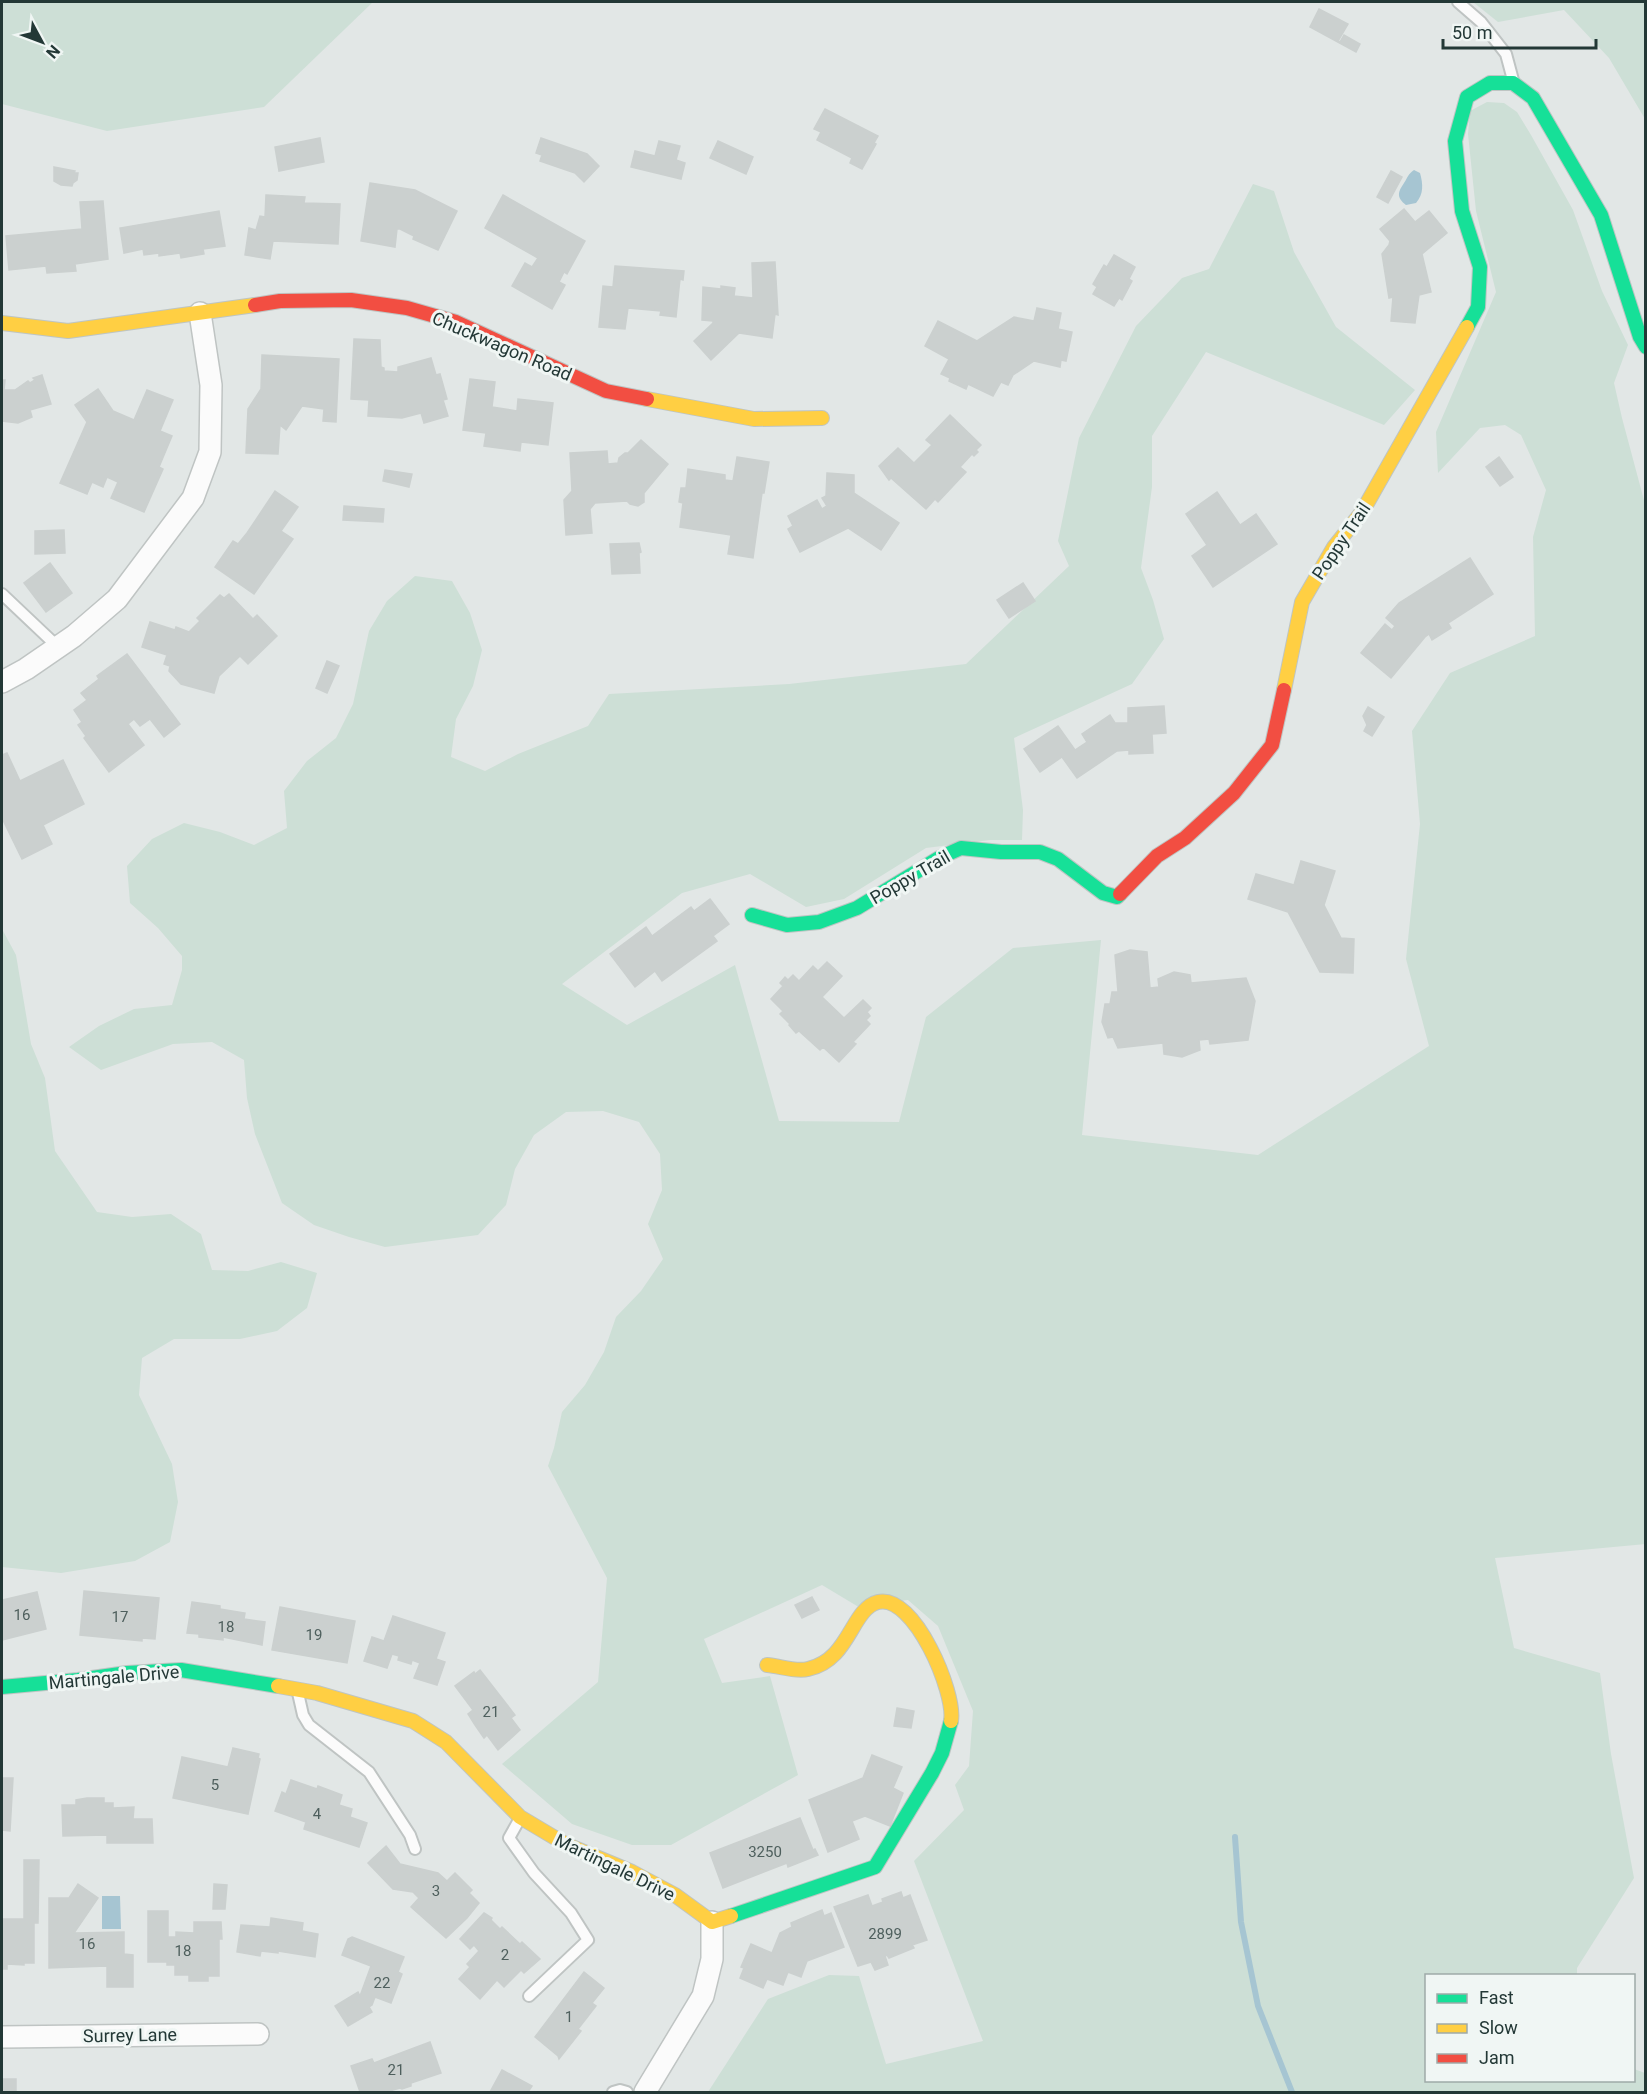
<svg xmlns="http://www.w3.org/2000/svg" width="1647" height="2094" viewBox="0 0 1647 2094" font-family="Roboto,sans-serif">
<rect width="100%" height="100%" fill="#e2e7e6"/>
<g fill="#cddfd6">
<polygon points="2,2 373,2 264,107 107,131 2,104"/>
<polygon points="1473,2 1645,2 1645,119 1609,58 1564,10 1498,22"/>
<polygon points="1487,102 1504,103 1517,112 1531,135 1573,210 1602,291 1628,345 1614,383 1622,418 1645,504 1646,1544 1495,1558 1514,1648 1600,1673 1611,1754 1634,1878 1577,1968 1577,1975 1426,1976 1426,2080 1634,2080 1634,2069 1645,2073 1645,2092 708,2092 768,1999 829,1975 859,1976 886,2064 983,2041 914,1861 964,1810 955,1785 969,1766 973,1711 938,1626 908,1600 857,1606 822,1585 704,1639 722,1683 770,1676 798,1775 671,1845 632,1845 572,1824 502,1764 598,1682 607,1578 548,1466 554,1448 562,1412 585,1385 604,1352 616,1317 641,1291 663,1259 648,1224 662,1190 660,1154 639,1122 603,1111 566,1112 534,1135 515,1169 506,1205 478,1235 385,1247 349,1237 314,1225 282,1203 255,1134 247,1098 244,1060 212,1042 173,1044 101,1070 69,1047 99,1026 134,1009 172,1005 182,970 182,956 158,928 130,903 127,866 152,839 184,823 220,832 254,845 287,828 284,791 307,761 336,738 353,704 369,631 387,601 415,576 452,581 470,613 482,650 473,686 456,719 451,757 485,771 518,754 588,726 609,694 789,684 966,664 1069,566 1058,541 1079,438 1136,326 1182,278 1209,269 1253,184 1274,191 1294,252 1336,327 1415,390 1384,425 1206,352 1152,436 1152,487 1141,568 1153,600 1164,639 1132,684 1014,738 1023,810 1022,840 990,840 926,848 844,899 806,907 750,874 682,893 562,984 627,1025 735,965 779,1121 899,1122 926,1017 1013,948 1101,940 1082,1135 1258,1155 1429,1046 1406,959 1420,824 1412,731 1450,673 1535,636 1533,537 1546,490 1521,435 1505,425 1480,428 1438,473 1436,432 1496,292 1476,211 1468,134 1470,111"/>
<polygon points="2,929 16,955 31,1044 45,1078 55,1151 97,1212 132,1217 171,1214 201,1234 212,1270 248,1271 281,1262 317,1273 307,1308 277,1331 240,1339 174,1339 142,1358 139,1395 172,1464 178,1502 170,1542 135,1561 61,1573 2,1567"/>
</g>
<g fill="#a6c5d2">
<path d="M1414,170L1420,173C1423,184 1424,194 1416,203L1406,205C1396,197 1398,192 1404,183C1408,177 1408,174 1414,170Z"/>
<polygon points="102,1896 120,1896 121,1929 102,1929"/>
</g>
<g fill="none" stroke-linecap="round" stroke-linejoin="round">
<polyline stroke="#a6c5d2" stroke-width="6" points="1235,1837 1241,1922 1258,2006 1292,2092"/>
</g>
<g fill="#cbd0cf" stroke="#cbd0cf" stroke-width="1.5">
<polygon points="1319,9 1348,24 1338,41 1340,42 1344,35 1360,44 1356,52 1310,27"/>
<polygon points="825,109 878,136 874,143 876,144 862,169 850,163 852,158 817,140 821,132 814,129"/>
<polygon points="320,138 324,162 279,171 275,147"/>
<polygon points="541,138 587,154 599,166 584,182 575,173 540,161 542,155 536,153"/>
<polygon points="659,141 680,146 676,160 685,163 681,179 631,167 635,151 655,156"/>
<polygon points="718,141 753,157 746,174 710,158"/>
<polygon points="54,167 75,171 74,173 78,173 77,180 73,183 72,186 61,185 54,181"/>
<polygon points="1391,171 1402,177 1388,203 1377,197"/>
<polygon points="370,183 415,190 457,211 438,250 413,239 414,236 400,229 397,229 395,247 361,241"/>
<polygon points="266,195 305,197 304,203 340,204 338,244 273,241 270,259 245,255 249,228 256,230 260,216 265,217"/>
<polygon points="503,195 585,241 567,274 564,272 559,282 565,285 552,309 512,286 525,263 532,267 538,258 485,228"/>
<polygon points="103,201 108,259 75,264 76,271 47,273 46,266 9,270 6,236 82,229 80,202"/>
<polygon points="1404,209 1415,222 1429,211 1447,233 1422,254 1431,292 1419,295 1415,323 1391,321 1393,297 1389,298 1382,254 1389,245 1390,241 1380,229"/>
<polygon points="219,211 225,246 203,249 204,254 181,258 180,253 159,256 159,253 144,255 143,249 124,253 120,228"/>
<polygon points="1114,255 1135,267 1129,279 1132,281 1122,300 1119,298 1114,306 1093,294 1097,287 1093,284 1104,265 1107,267"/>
<polygon points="775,262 778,315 775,314 772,338 739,333 711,360 694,341 713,323 713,321 702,320 703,287 721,289 721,286 735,288 734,296 753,298 752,263"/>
<polygon points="615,266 684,271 683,280 680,279 676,317 660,315 661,311 628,308 625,329 599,327 603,286 613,287"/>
<polygon points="1037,308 1061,313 1058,329 1072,332 1066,361 1061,360 1060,367 1034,361 1013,375 1008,385 1001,382 993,396 968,384 966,389 949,381 950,378 941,374 949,359 925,346 938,321 977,341 1014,317 1034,321"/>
<polygon points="354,339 380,340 381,367 384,368 384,371 398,372 398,367 431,358 436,375 440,374 447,399 443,400 448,416 424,423 421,413 402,418 368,416 369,400 351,399"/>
<polygon points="262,355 339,359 336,422 323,421 324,409 302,406 286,430 280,425 278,454 246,453 248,409 261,389"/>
<polygon points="42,375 51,404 30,410 32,417 18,423 2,421 2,380 5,380 4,390 15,390 28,381 30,383 35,380 33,378"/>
<polygon points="470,379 495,382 492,407 517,411 518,399 553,403 548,445 521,442 520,451 484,446 486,433 463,430"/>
<polygon points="98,389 113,411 134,420 147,390 173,400 160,431 172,436 159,467 163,469 144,512 111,498 118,482 107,477 103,487 92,482 87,494 60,483 87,422 75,405"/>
<polygon points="950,415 981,445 976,450 978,452 974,456 972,454 960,467 966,472 938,502 935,499 926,509 891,478 889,480 879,466 898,448 914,463 932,445 926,440"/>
<polygon points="641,440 668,464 644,493 644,502 638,506 630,504 627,501 595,503 590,509 592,533 566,535 564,500 572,491 570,453 607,451 608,464 618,463 619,458 625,453 628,453"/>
<polygon points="737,457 769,462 764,493 762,493 753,558 728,554 731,535 680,527 683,503 679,502 681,488 686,488 688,469 725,475 725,480 733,481"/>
<polygon points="1499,457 1513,477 1500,486 1486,467"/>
<polygon points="385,470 412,474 409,487 383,481"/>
<polygon points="827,473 854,475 854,493 899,523 881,550 848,528 800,552 788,529 793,526 788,516 817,500 822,509 827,506 822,498 826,496"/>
<polygon points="275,491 298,507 281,531 293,539 254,594 215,567 233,541 238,544 247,533"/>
<polygon points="1217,492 1240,525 1256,514 1277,544 1213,587 1192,556 1207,545 1186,514"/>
<polygon points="344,506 384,509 383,522 343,520"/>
<polygon points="64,530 65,553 35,554 35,531"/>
<polygon points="639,543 641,552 639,553 640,573 612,574 610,544"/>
<polygon points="1470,558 1493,594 1448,623 1451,628 1432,640 1429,634 1425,637 1391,678 1361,653 1385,624 1392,630 1395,626 1386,618 1399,603"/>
<polygon points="50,563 72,593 46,612 24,583"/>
<polygon points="1023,583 1035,601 1009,618 997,600"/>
<polygon points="229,594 253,619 257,615 277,636 248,664 240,656 219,676 214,693 181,684 169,671 170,666 164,664 167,655 142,647 150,622 175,630 176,627 189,632 200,621 197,618 220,595 224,598"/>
<polygon points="127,654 180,724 164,737 150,719 140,726 134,719 128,724 144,745 109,772 84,738 86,736 78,725 82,722 74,710 87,700 81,693 99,679 97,676"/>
<polygon points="327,661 339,666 327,693 316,688"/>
<polygon points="1164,706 1166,733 1152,734 1153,753 1129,754 1129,750 1117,751 1077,778 1062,757 1040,772 1024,749 1058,726 1075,750 1087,742 1082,734 1110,715 1115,723 1128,723 1128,708"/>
<polygon points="1368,707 1384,717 1372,736 1364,731 1367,725 1363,716"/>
<polygon points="7,753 20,781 63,760 84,804 43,825 52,844 22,859 2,818 2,755"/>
<polygon points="1301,861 1335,871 1324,905 1341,938 1354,939 1353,973 1320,972 1288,912 1248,899 1256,874 1294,885"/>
<polygon points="710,899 729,924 713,936 717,941 662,981 655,971 635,987 610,954 646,927 652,936 691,907 694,911"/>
<polygon points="1130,950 1147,952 1150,988 1159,987 1158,979 1174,972 1190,975 1191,983 1246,978 1255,1001 1248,1040 1210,1044 1209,1039 1199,1040 1200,1050 1182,1057 1164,1054 1163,1043 1118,1048 1113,1037 1108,1038 1102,1022 1105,1004 1110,1004 1112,992 1118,992 1115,955"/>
<polygon points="827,962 842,976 822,997 844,1018 863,1000 871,1008 867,1012 870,1016 866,1020 870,1024 853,1042 856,1044 839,1062 823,1047 820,1050 799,1031 796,1033 789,1025 790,1024 780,1014 783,1011 771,999 783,986 780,983 785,977 788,980 793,975 799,981 813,966 818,971"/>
<polygon points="84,1591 159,1598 155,1639 142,1638 142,1641 80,1635"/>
<polygon points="37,1592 46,1629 2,1640 2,1600"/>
<polygon points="812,1597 819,1610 802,1618 795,1605"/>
<polygon points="192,1602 220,1606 220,1609 245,1613 244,1619 265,1622 262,1645 223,1637 223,1640 199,1637 199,1634 187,1633"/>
<polygon points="280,1607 355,1621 347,1663 272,1650"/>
<polygon points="393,1616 445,1633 436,1659 445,1662 437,1685 414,1678 420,1663 412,1660 411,1664 398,1660 399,1656 392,1654 387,1668 364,1661 372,1637 384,1641"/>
<polygon points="480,1670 515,1715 511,1718 520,1730 498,1750 487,1735 484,1738 475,1725 468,1714 473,1710 455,1686 474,1672 475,1674"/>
<polygon points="897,1708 914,1711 911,1728 894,1726"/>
<polygon points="233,1748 259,1754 258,1758 260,1759 248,1814 173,1798 182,1757 228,1767"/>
<polygon points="872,1755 902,1767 893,1788 903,1793 890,1826 865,1816 852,1821 859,1839 828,1852 809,1800 863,1778"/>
<polygon points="2,1778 13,1778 10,1831 2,1830"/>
<polygon points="291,1780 317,1789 318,1786 342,1795 339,1805 352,1809 350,1817 367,1823 359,1847 304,1829 306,1822 275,1811 282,1792 286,1794"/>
<polygon points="87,1798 104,1798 104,1803 113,1803 113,1808 134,1807 133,1819 152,1819 153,1843 107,1843 107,1835 63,1836 62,1805 76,1805 76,1800"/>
<polygon points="800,1818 813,1850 815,1849 818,1855 788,1867 787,1863 723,1888 710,1853"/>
<polygon points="386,1846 400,1864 438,1873 447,1881 455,1873 472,1890 469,1893 479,1903 467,1918 446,1938 411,1907 419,1898 413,1892 393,1889 368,1863"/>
<polygon points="24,1860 39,1860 38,1923 34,1923 34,1963 24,1963 24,1965 7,1964 7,1969 2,1969 2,1919 24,1919"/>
<polygon points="78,1884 98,1898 74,1933 124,1932 124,1954 133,1955 133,1987 107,1987 107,1966 49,1968 49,1898 69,1898"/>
<polygon points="214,1884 227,1885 225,1909 213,1909"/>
<polygon points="901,1892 903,1898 910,1895 927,1940 912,1945 914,1948 889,1958 887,1955 885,1956 888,1965 875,1970 871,1962 858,1966 834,1907 868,1895 872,1906 883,1902 882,1899"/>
<polygon points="822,1910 824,1916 831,1913 844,1947 807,1961 801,1977 788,1972 783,1985 767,1979 763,1988 740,1978 744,1968 741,1967 751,1944 772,1953 780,1933 792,1927 791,1923"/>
<polygon points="148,1911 168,1911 168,1937 176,1937 176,1932 194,1933 194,1922 221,1922 222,1939 219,1939 219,1976 208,1976 208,1981 189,1981 189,1975 175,1975 175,1965 167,1965 167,1962 148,1962"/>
<polygon points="484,1913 492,1918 491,1920 500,1929 502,1927 520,1944 522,1942 540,1959 524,1973 521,1970 504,1987 497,1980 480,1999 459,1979 470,1967 467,1964 479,1951 474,1945 470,1949 460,1939"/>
<polygon points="271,1918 303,1923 302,1931 318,1934 315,1957 278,1951 278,1953 261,1951 260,1956 237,1952 241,1925 270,1927"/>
<polygon points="352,1937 404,1957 398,1972 402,1974 391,2003 375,1997 372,2005 369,2007 372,2012 348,2026 335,2006 358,1992 360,1996 371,1966 342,1955 348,1939"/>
<polygon points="584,1972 604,1988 592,2003 596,2006 578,2029 581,2031 559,2059 558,2056 535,2037"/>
<polygon points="430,2042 441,2073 411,2083 411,2086 402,2089 400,2088 386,2092 360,2092 351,2066 372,2059 374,2063"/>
<polygon points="502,2070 532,2086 528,2092 490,2092"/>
<rect x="2" y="2079" width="14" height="13"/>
</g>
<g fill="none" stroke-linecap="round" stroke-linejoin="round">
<g stroke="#bfc4c3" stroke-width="14">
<g id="lane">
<polyline points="1458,2 1481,22 1506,54 1513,80"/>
<polyline points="2,594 58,647"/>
<polyline points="298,1693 303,1715 309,1725 369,1772 410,1835 415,1849"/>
<polyline points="519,1820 509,1838 534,1873 571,1913 588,1940 529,1996"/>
<polyline points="613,2092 620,2090 627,2092"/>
</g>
</g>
<g stroke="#bfc4c3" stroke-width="24">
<g id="street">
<polyline points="2,682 26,669 74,636 117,599 193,498 210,452 211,385 200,313"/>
<polyline points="2,2037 258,2034"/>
<polyline points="645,2092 703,1996 712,1959 712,1922"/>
</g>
</g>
<g stroke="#bec5c3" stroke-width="16">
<g id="fast">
<polyline points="1467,327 1478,307 1480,267 1462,211 1455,141 1467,97 1490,83 1513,83 1533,98 1601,215 1640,337 1646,347"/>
<polyline points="752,915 787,925 819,922 857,908 939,858 961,848 1001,852 1040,852 1058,859 1103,893 1117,897 1120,894"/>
<polyline points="2,1687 78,1680 127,1673 181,1670 278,1686"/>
<polyline points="731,1916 875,1867 932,1773 942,1753 951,1721"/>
</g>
</g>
<g stroke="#bec5c3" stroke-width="16">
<g id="slow">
<polyline points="2,323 68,331 255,305"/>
<polyline points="647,399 754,419 822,418"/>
<polyline points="1284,690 1302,602 1334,547 1362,512 1467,327"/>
<path d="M767,1665C780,1666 795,1672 808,1669C850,1660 851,1609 878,1602C914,1593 956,1693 951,1721"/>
<polyline points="278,1686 317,1693 413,1721 446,1742 520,1817 567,1845 632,1872 675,1895 712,1922 731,1916"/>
</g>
</g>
<g stroke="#bec5c3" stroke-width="16">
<g id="jam">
<polyline points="255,305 280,301 351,300 407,308 456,322 606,391 647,399"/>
<polyline points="1120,894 1157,856 1185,838 1234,793 1272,745 1284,690"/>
</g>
</g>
<use href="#lane" stroke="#fbfbfb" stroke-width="10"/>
<use href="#street" stroke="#fbfbfb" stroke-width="21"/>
<use href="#fast" stroke="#16e098" stroke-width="14"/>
<use href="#slow" stroke="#ffcf43" stroke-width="14"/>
<use href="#jam" stroke="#f24e42" stroke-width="14"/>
</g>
<g text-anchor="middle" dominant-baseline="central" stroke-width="6" stroke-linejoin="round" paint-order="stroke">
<g font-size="15" fill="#4e5f5d">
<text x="22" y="1615">16</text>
<text x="120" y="1617">17</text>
<text x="226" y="1627">18</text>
<text x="314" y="1635">19</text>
<text x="491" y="1712">21</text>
<text x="215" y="1785">5</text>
<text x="317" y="1814">4</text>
<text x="765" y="1852">3250</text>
<text x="436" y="1891">3</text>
<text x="885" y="1934">2899</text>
<text x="87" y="1944">16</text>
<text x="183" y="1951">18</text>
<text x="505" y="1955">2</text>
<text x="382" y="1983">22</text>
<text x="569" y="2017">1</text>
<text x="396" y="2070">21</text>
</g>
<g font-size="18" fill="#233836" stroke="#f0f6f4">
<text transform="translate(502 346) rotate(23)">Chuckwagon Road</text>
<text transform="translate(1341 541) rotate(-56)">Poppy Trail</text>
<text transform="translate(910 877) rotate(-30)">Poppy Trail</text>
<text transform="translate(114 1677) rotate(-5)">Martingale Drive</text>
<text transform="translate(615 1867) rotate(26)">Martingale Drive</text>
<text transform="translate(130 2035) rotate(-1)">Surrey Lane</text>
</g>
</g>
<rect width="1647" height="2094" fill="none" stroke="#233836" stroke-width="6"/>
<rect x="1425" y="1974" width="210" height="108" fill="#f0f6f4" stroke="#9eaaa8" stroke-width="1.5"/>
<rect x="1437" y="1994" width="30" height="9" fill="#16e098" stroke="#9eaaa8" stroke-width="1.5"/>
<text x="1479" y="2004" font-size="18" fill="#233836">Fast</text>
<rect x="1437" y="2024" width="30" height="9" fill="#ffcf43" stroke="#9eaaa8" stroke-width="1.5"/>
<text x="1479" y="2034" font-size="18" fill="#233836">Slow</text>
<rect x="1437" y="2054" width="30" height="9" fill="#f24e42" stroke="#9eaaa8" stroke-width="1.5"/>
<text x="1479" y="2064" font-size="18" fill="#233836">Jam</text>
<g transform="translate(42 42) rotate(131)" stroke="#f0f6f4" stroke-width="4.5" paint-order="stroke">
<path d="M0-4.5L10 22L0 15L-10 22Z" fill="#233836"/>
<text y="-9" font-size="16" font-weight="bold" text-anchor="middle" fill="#233836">N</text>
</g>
<path d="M1443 39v9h153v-9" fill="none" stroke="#233836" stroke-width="3"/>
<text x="1452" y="39" font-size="18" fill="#233836" stroke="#f0f6f4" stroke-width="4.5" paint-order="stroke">50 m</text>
</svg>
